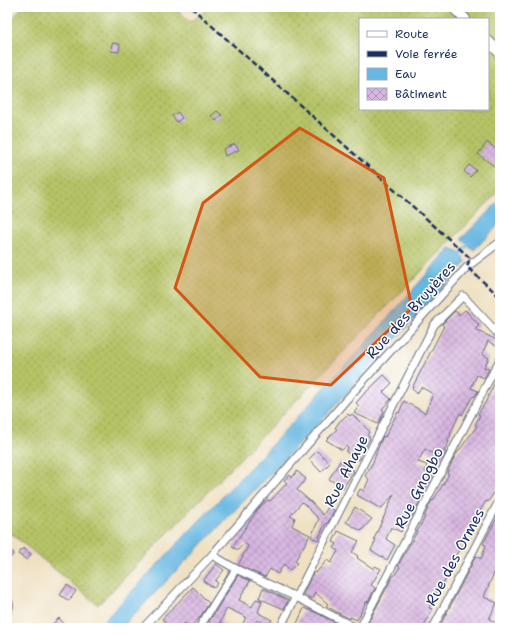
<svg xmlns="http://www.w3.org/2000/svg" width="507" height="635" viewBox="0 0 507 635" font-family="'Shantell Sans',sans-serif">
<defs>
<pattern id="grass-dots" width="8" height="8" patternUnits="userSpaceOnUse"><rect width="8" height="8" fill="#b6c366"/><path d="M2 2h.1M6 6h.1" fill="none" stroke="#939f57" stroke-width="1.8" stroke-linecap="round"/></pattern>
<pattern id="building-cross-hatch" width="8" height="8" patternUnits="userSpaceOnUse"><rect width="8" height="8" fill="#d8b6e0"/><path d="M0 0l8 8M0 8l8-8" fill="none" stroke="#ae94b9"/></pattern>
</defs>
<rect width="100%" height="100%" fill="#fff"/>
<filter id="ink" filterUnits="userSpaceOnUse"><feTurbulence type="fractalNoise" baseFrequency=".025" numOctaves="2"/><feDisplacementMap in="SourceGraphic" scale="8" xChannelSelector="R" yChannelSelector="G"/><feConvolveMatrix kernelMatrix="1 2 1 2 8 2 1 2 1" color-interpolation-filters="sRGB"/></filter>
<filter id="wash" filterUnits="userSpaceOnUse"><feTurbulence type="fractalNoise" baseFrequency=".012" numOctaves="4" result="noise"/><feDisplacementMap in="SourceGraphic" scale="16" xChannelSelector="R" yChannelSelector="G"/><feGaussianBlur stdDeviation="0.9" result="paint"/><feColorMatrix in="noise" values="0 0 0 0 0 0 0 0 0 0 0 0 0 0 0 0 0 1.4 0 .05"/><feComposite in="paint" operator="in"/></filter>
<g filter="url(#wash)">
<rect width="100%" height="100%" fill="#eee0c0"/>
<path fill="url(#grass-dots)" stroke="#687962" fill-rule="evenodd" d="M22,7H175L190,22L211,7H500V190L98,605L7,530V26ZM360,19H488V109H360Z"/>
<g fill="#66b7e1" stroke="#4073a0">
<polygon points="500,200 500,223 474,250 461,239"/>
<path d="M450,248C457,250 463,256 466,262L323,419L121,628H97L266,451L366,343Z"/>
</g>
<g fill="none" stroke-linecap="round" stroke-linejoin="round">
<polyline stroke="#66b7e1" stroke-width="2.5" points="457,257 470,243"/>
</g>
<g id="blocks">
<g fill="url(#building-cross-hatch)">
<polygon points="112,43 120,44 119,52 111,51"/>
<polygon points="217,111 222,115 216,121 211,116"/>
<polygon points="178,112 182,118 177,122 172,116"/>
<polygon points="487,142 500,152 500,158 494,166 478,154"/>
<polygon points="235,144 239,150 225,156 223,149"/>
<polygon points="469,165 476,170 470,177 464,171"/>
<polygon points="465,310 479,325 475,330 500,341 500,348 488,341 482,354 489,358 484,367 489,369 484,378 477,375 474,381 471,388 478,391 474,397 473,396 462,415 460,413 450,434 451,435 447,441 449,442 444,451 446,452 443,459 425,449 418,462 427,465 425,472 433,476 422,495 423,495 414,513 406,525 404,524 401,532 391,527 386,539 395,545 387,560 371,550 376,540 374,539 394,494 381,509 357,495 360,489 364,491 369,479 365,476 373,462 378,448 383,436 385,437 394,419 398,412 399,413 404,401 425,413 433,394 421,387 417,394 412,388 444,326 442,324 455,311 459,315"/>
<polygon points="500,372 500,437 495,446 500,448 500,483 488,502 486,501 478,514 481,516 477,524 472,520 462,540 464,542 449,566 452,568 443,584 441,582 429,608 432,609 423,628 372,628 367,625 393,576 394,576 400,567 398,566 425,517 424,517 432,500 433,501 449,474 447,473 455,456 477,426 475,425 480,415 478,414 485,403"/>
<polygon points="384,375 392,383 383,392 391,399 382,409 384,411 378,424 354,413 359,406 356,403 362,396"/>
<polygon points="348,414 350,416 352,414 370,432 367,434 370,438 359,460 346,452 348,448 346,446 342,450 326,440 337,429 335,428 339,422"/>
<polygon points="317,451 330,463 321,472 309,459"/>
<polygon points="340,461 354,471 343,488 329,479"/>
<polygon points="297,471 306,479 297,490 310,501 323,515 329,506 334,510 329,521 324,526 318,540 311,537 319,519 302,502 290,516 295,518 292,526 310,535 295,561 297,563 290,570 284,564 278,574 270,569 265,577 238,565 248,546 244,543 238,550 232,547 259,508 268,500 270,501 287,483 284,480 290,475 292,478"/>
<polygon points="355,507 372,519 361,531 346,522"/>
<polygon points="500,512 500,559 497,564 500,565 500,576 494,573 484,597 497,603 489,619 500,625 500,628 439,628 476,556 481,559 486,545 483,544"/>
<polygon points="338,531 359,541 352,552 358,556 357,558 374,569 375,566 381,569 371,585 375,588 368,602 367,601 364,606 357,620 350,617 350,619 326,606 328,604 315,592 312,599 303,595 313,573 315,572 316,573 327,560 331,563 338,551 334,548 337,544 333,542"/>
<polygon points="7,548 14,553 7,562"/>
<polygon points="23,548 31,554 27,560 18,554"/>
<polygon points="216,564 224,570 215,581 218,583 214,588 203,581"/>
<polygon points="238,575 250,581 239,600 252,607 256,599 262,601 258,612 260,613 260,614 272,620 269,626 257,620 252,628 241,628 246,617 227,608 220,622 230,628 207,628 210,622 209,622"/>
<polygon points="67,585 76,591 69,601 60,595"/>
<polygon points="193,587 209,603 200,617 190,628 185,623 179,628 170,628 162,619"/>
<polygon points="263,588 288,600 284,609 259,598"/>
<polygon points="304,608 317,613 345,628 295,628"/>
<polygon points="59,618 68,628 49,628"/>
</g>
</g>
</g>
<g filter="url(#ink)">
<use href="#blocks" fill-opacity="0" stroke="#656d80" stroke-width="1"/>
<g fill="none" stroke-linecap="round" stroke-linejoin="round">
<g stroke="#656d80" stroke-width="5.5">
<path id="lane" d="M7,595C12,603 13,607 7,615"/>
</g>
<g stroke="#656d80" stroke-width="9">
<g id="street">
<polyline points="212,555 236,569 296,597 356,628"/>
<polyline points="143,628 212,555 346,400 467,267 500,242"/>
<polyline points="199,628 236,569"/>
<polyline points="280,628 434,325 463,296 500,336"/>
<polyline points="360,628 500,359"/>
<polyline points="433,628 500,499"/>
</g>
</g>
<g stroke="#656d80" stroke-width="12">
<g id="secondary">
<polyline points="453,7 465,19"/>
<polyline points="488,41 500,53"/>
</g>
</g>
<use href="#lane" stroke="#fff" stroke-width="3.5"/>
<use href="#street" stroke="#fff" stroke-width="7"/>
<use href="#secondary" stroke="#fff" stroke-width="10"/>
<polyline stroke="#1b2f5e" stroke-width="2.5" stroke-dasharray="6 3" stroke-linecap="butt" points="191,7 470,258 467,267 500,297"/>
</g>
</g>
<path fill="#d45514" fill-opacity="0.2" stroke="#d45514" stroke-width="3" stroke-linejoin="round" d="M300,128L384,178L412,308L331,385L260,377L175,288L203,203Z"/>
<g text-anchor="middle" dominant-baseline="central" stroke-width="3" stroke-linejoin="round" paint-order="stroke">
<g font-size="15" fill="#1b2f5e" stroke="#fff">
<text transform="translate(411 310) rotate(-48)">Rue des Bruyères</text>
<text transform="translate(346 471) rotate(-63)">Rue Ahaye</text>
<text transform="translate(419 488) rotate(-63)">Rue Gnogbo</text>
<text transform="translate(455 557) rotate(-62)">Rue des Ormes</text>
</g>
</g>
<rect width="507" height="635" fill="none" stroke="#fff" stroke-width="24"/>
<rect x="359" y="18" width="130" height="92" fill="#ffffff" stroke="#a4acbf"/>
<rect x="367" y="31" width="20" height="6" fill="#ffffff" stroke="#a4acbf"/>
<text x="395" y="38" font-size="12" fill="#1b2f5e">Route</text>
<rect x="367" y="51" width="20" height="6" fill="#1b2f5e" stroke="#a4acbf"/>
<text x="395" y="58" font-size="12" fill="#1b2f5e">Voie ferrée</text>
<rect x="367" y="68" width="20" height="12" fill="#66b7e1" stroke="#a4acbf"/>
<text x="395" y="78" font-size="12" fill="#1b2f5e">Eau</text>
<rect x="367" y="88" width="20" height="12" fill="url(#building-cross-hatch)" stroke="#a4acbf"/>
<text x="395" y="98" font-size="12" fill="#1b2f5e">Bâtiment</text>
</svg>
